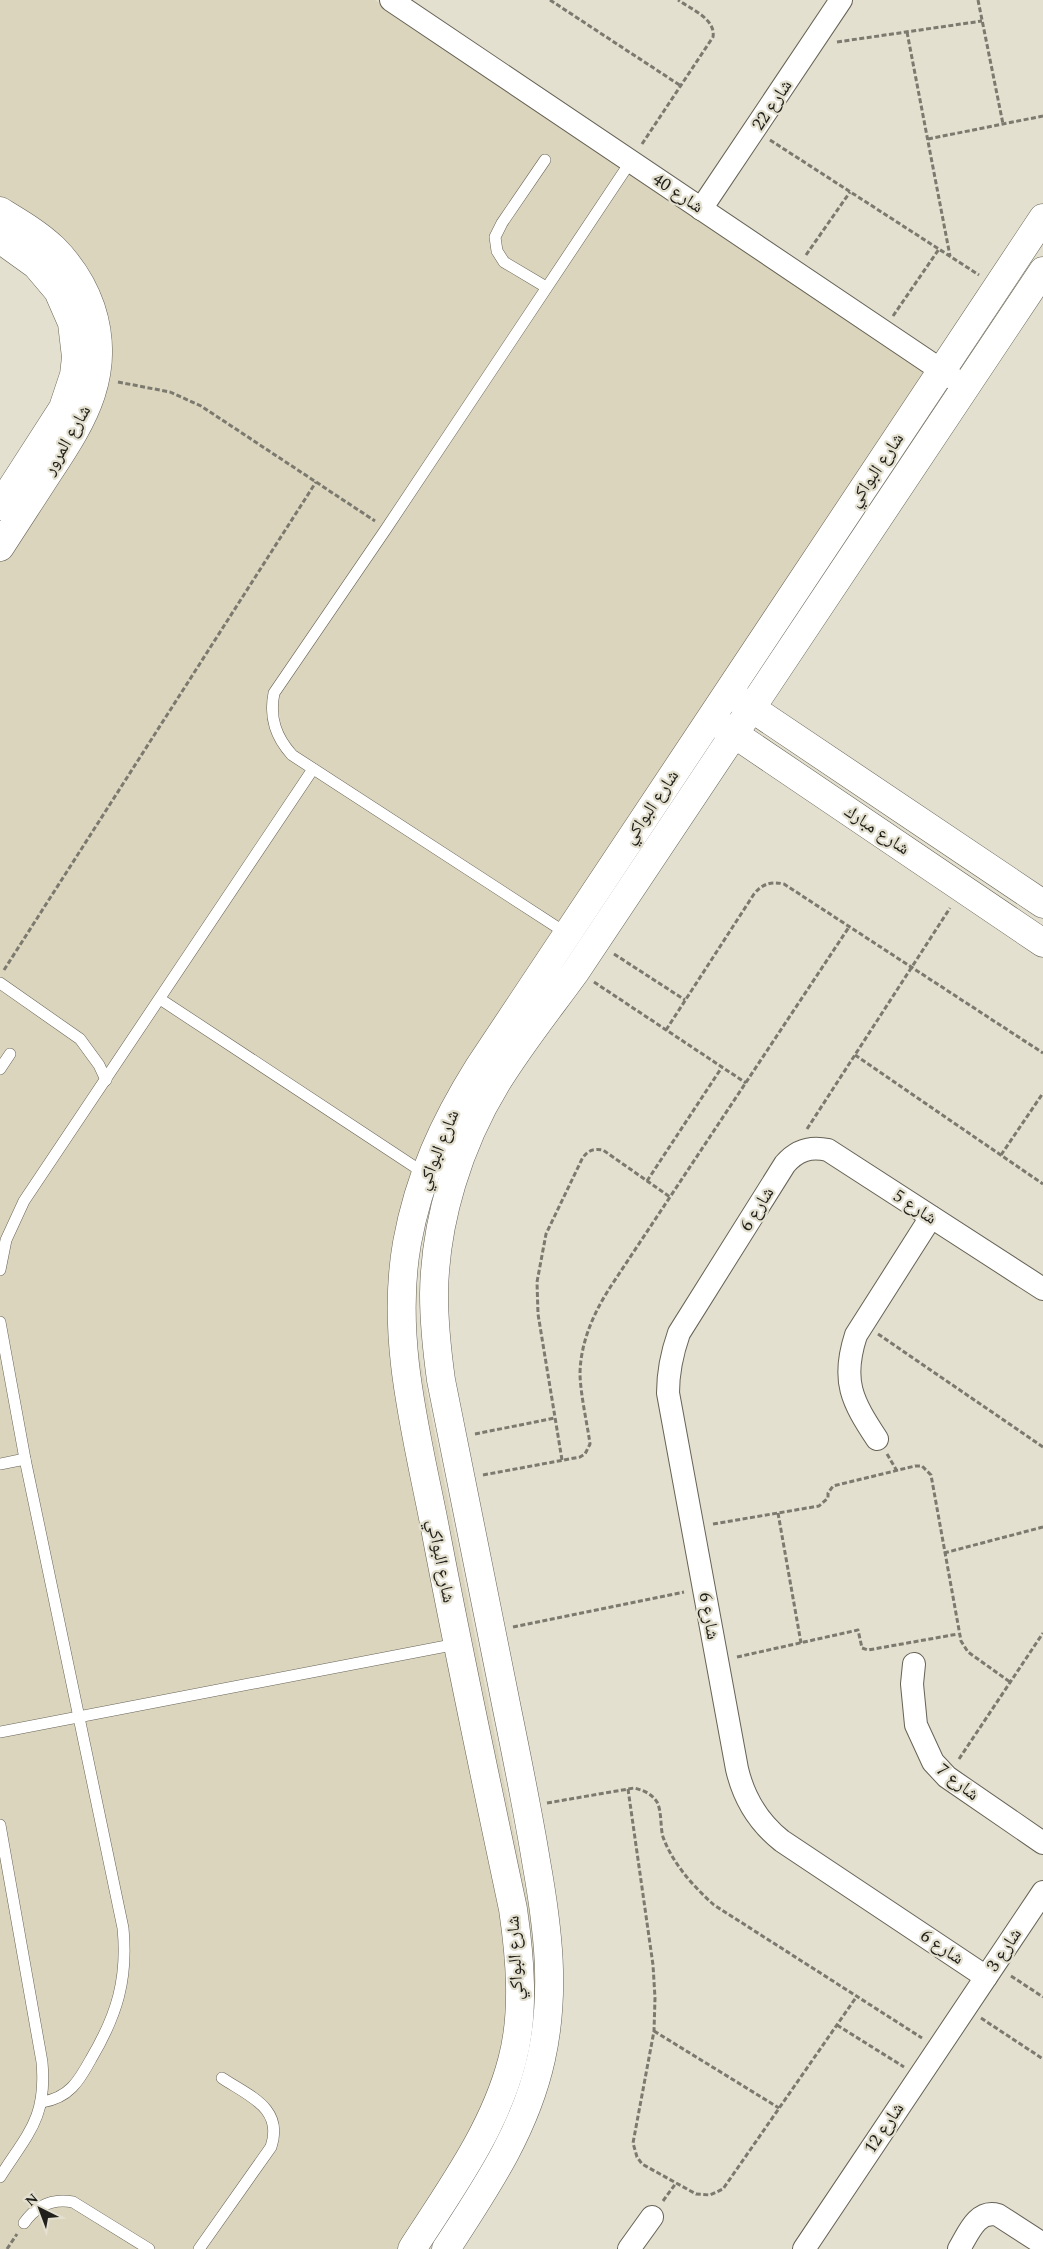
<svg xmlns="http://www.w3.org/2000/svg" width="1043" height="2249" viewBox="0 0 1043 2249" font-family="Spectral,'Noto Naskh Arabic',serif">
<rect width="100%" height="100%" fill="#e4e0d0"/>
<polygon fill="#dbd5be" points="0,0 375,0 949,388 729,716 487,1087 440,1171 432,1195 421,1244 417,1270 416,1322 418,1349 532,1923 536,1961 533,2030 510,2115 487,2162 430,2249 0,2249 0,520 74,405 87,353 0,225"/>
<g fill="none" stroke-linecap="round" stroke-linejoin="round">
<g stroke="#666255" stroke-width="12">
<g id="lane">
<polyline points="545,160 502,223 495,237 497,251 504,262 546,287"/>
<path d="M566,933L292,755C276,737 269,718 274,693L386,529L631,161"/>
<polyline points="0,983 80,1039 99,1065 106,1080"/>
<polyline points="160,999 424,1173"/>
<polyline points="0,1069 10,1054"/>
<polyline points="0,1270 6,1240 24,1201 313,769"/>
<path d="M0,1322L25,1459L123,1928C128,1979 117,2015 91,2059C79,2081 69,2098 42,2102"/>
<polyline points="0,1464 25,1459"/>
<polyline points="0,1732 457,1644"/>
<path d="M0,1825L42,2062C47,2118 28,2133 0,2177"/>
<path d="M24,2223C36,2206 52,2198 73,2202L149,2249"/>
<path d="M199,2249L271,2147C284,2108 249,2096 222,2078"/>
</g>
</g>
<g stroke="#666255" stroke-width="24">
<g id="street">
<polyline points="391,0 966,387"/>
<polyline points="701,209 841,0"/>
<path d="M877,1439C852,1401 841,1381 856,1335L931,1217"/>
<polyline points="914,1664 912,1684 916,1725 933,1762 947,1777 1043,1843"/>
<path d="M986,1977L782,1841C758,1822 744,1799 737,1769L668,1393C668,1371 672,1353 679,1333L785,1164C797,1150 810,1146 828,1150L1043,1289"/>
<polyline points="629,2249 652,2217"/>
<polyline points="804,2249 1043,1892"/>
<path d="M959,2249C968,2234 977,2209 998,2215L1043,2244"/>
</g>
</g>
<g stroke="#666255" stroke-width="29">
<g id="secondary">
<path d="M0,211C18,222 37,233 53,248C70,265 83,285 91,308C112,372 84,419 50,470C33,496 17,521 0,547"/>
<polyline points="0,239 36,265 58,291 72,323 76,357 74,375 63,408 0,506"/>
<polyline points="735,697 1043,904"/>
<polyline points="718,723 1043,943"/>
<path d="M412,2249C450,2190 494,2130 512,2061C525,2013 520,1957 513,1909C486,1782 459,1655 435,1528C417,1435 390,1339 407,1243C419,1177 444,1123 479,1067L1043,218"/>
<path d="M446,2249C485,2189 525,2131 541,2059C556,1992 548,1928 536,1861C528,1812 518,1763 508,1714C486,1603 463,1492 441,1380C437,1351 434,1323 434,1294C435,1220 459,1144 497,1082C521,1043 550,1007 576,971L1043,271"/>
</g>
</g>
<g stroke="#7c7a6f" stroke-width="3" stroke-dasharray="5 2.5" stroke-linecap="butt">
<polyline points="550,0 681,86"/>
<polyline points="978,0 1003,124"/>
<polyline points="907,32 950,256"/>
<polyline points="837,42 982,21"/>
<polyline points="928,139 1043,116"/>
<polyline points="770,140 979,275"/>
<path d="M642,144L713,37C716,19 691,9 678,0"/>
<polyline points="806,255 850,192"/>
<polyline points="893,316 939,249"/>
<polyline points="118,382 170,392 201,406 375,521"/>
<polyline points="614,954 685,1000"/>
<polyline points="4,970 316,482"/>
<polyline points="594,982 746,1083"/>
<path d="M666,1030L754,894C762,884 771,881 784,884L1043,1053"/>
<polyline points="855,1055 1043,1184"/>
<polyline points="807,1129 950,908"/>
<polyline points="1001,1155 1043,1093"/>
<polyline points="647,1181 722,1067"/>
<polyline points="878,1334 1043,1447"/>
<polyline points="475,1434 555,1418"/>
<polyline points="887,1454 897,1471"/>
<path d="M562,1460L538,1314L537,1282L546,1234L582,1159C587,1151 593,1148 603,1150L670,1197"/>
<path d="M483,1475L580,1457L585,1454L590,1444C587,1422 581,1398 580,1375C580,1343 594,1312 611,1286L849,927"/>
<polyline points="778,1513 801,1643"/>
<polyline points="713,1524 819,1506 828,1498 828,1493 833,1486 915,1466 922,1466 931,1475 961,1641 968,1652 1010,1682"/>
<polyline points="944,1553 1043,1527"/>
<polyline points="513,1627 684,1592"/>
<polyline points="737,1657 858,1630 862,1648 868,1650 958,1634"/>
<polyline points="959,1759 1043,1633"/>
<polyline points="628,1789 653,1965 655,1998 654,2031 633,2143 637,2157 642,2164 696,2194 710,2195 723,2189 857,1996"/>
<path d="M547,1803L634,1788C643,1790 652,1794 657,1802C662,1812 660,1826 663,1837C673,1864 693,1886 714,1905L922,2038"/>
<polyline points="1011,1976 1043,1997"/>
<polyline points="981,2018 1043,2059"/>
<polyline points="837,2025 904,2067"/>
<polyline points="654,2031 779,2108"/>
<polyline points="663,2201 676,2183"/>
<polyline points="7,2249 17,2234"/>
</g>
<use href="#lane" stroke="#fff" stroke-width="11"/>
<use href="#street" stroke="#fff" stroke-width="22"/>
<use href="#secondary" stroke="#fff" stroke-width="28"/>
</g>
<g text-anchor="middle" dominant-baseline="central" stroke-width="4.5" stroke-linejoin="round" paint-order="stroke">
<g font-size="18" fill="#21201a" stroke="#e4e0d0">
<text transform="translate(772 105) rotate(-56)">شارع 22</text>
<text transform="translate(678 193) rotate(34)">شارع 40</text>
<text transform="translate(67 440) rotate(-60)">شارع المرور</text>
<text transform="translate(876 470) rotate(-56)">شارع البواكي</text>
<text transform="translate(651 807) rotate(-56)">شارع البواكي</text>
<text transform="translate(877 830) rotate(34)">شارع مبارك</text>
<text transform="translate(438 1150) rotate(-68)">شارع البواكي</text>
<text transform="translate(915 1207) rotate(33)">شارع 5</text>
<text transform="translate(757 1209) rotate(-58)">شارع 6</text>
<text transform="translate(441 1561) rotate(79)">شارع البواكي</text>
<text transform="translate(709 1616) rotate(80)">شارع 6</text>
<text transform="translate(958 1782) rotate(38)">شارع 7</text>
<text transform="translate(942 1947) rotate(34)">شارع 6</text>
<text transform="translate(1004 1950) rotate(-56)">شارع 3</text>
<text transform="translate(515 1958) rotate(-93)">شارع البواكي</text>
<text transform="translate(884 2128) rotate(-56)">شارع 12</text>
</g>
</g>
<g transform="translate(40 2209) rotate(318)" stroke="#e4e0d0" stroke-width="4" paint-order="stroke">
<path d="M0-4L9 19L0 12L-9 19Z" fill="#21201a"/>
<text y="-8" font-size="14" font-weight="bold" text-anchor="middle" fill="#21201a">N</text>
</g>
</svg>
